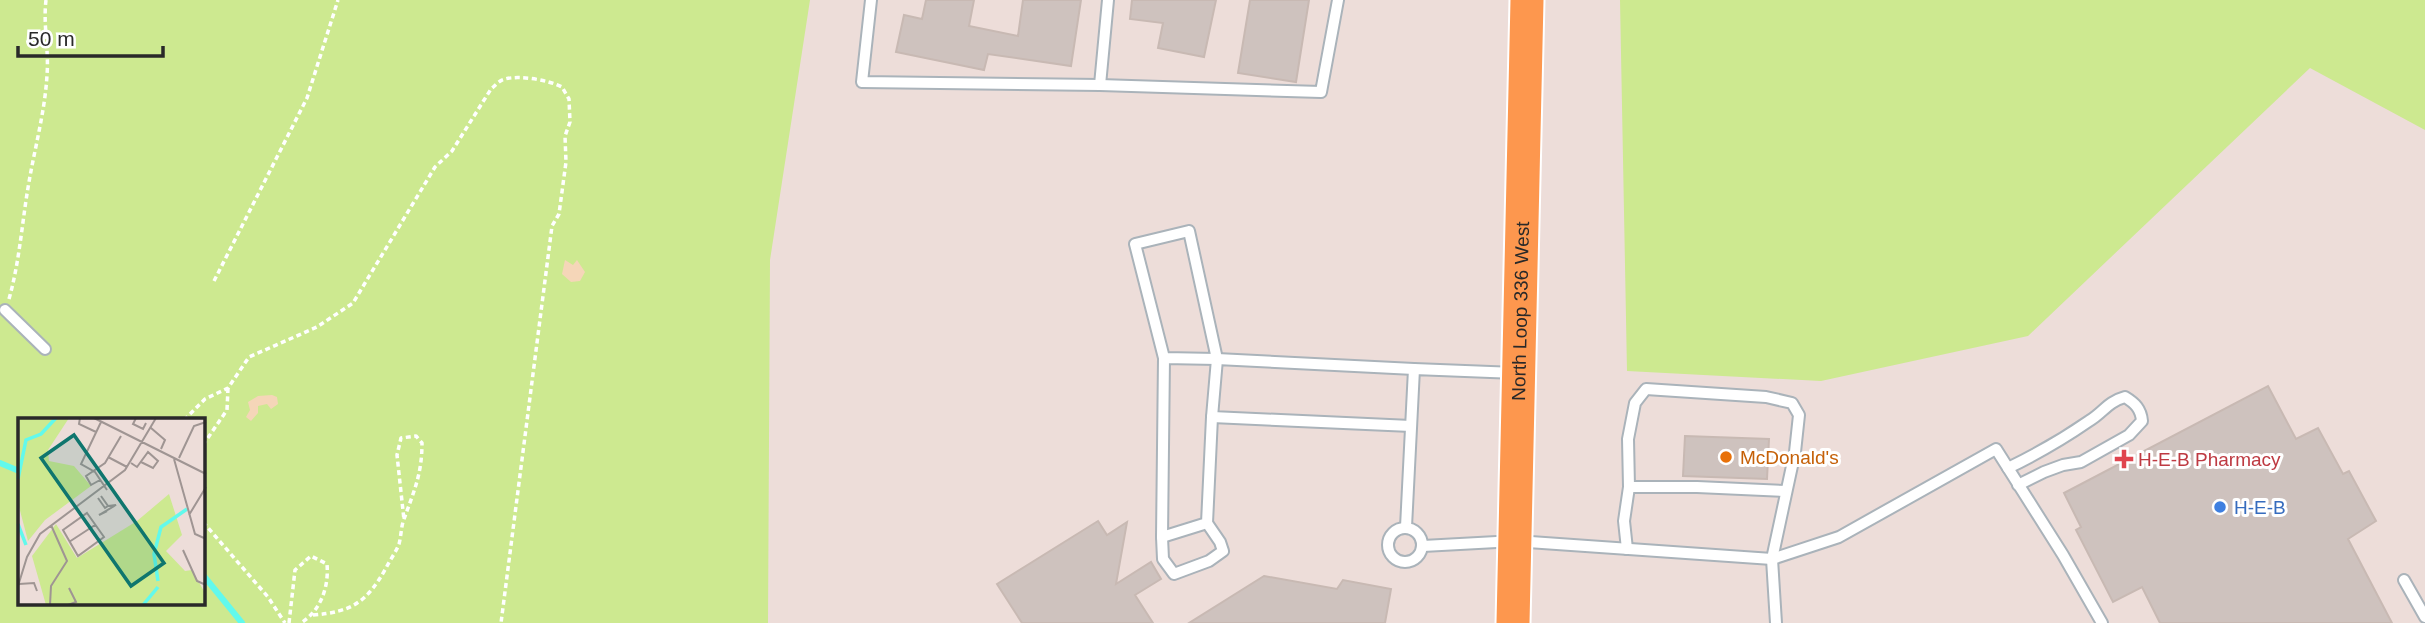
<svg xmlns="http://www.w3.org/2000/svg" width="2425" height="623" viewBox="0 0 2425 623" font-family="Arial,sans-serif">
<rect width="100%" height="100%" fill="#edddd9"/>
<g fill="#cde990" fill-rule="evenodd">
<path d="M0,0H810L770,260L768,623H0ZM19,420H203V604H19Z"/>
<polygon points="1620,0 2425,0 2425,130 2310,68 2028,336 1821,381 1627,371"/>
</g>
<g fill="#f5d6b8">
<polygon points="565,260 573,265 577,260 585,272 580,281 571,282 562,274"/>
<polygon points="272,395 277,397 278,404 271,409 267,404 258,406 258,413 251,421 246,417 250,410 248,402 258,396"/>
</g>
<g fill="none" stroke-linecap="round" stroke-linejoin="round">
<g stroke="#62f9ec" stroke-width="6">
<polyline points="0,463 19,471"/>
<polyline points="203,575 242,623"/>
</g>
</g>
<g fill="#cec2be" stroke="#c8b9b3" stroke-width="2">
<polygon points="926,0 974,0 969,26 1018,36 1023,0 1081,0 1071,66 988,54 984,70 896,52 904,15 922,19"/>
<polygon points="1132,0 1216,0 1204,57 1158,48 1163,23 1130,19"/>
<polygon points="1250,0 1309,0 1296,82 1238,73"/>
<polygon points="2268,386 2296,439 2318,428 2343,474 2349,471 2376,521 2348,539 2392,623 2160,623 2142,587 2113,602 2076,530 2081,527 2064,493"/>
<polygon points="1685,436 1769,439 1767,479 1683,476"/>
<polygon points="1098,521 1107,535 1127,522 1116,584 1151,562 1161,579 1135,595 1153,623 1022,623 997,584"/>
<polygon points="1264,576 1337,589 1343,580 1391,589 1385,623 1189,623"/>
</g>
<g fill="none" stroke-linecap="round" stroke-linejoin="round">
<g stroke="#aab3ba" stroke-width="14">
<g id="lane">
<polyline points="871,0 862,82 1100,85 1321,92 1338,0"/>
<polyline points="1100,85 1108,0"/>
<polyline points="5,310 45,349"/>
<polyline points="1164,358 1217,359 1189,231 1135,244 1164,358 1162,537 1207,523 1212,417"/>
<polyline points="1411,426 1212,417 1217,359 1414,369"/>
<path d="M2008,468C2037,454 2063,439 2089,421C2104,412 2107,402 2125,397C2135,403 2141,409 2142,421L2129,435L2081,462L2063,465L2044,472L2018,485"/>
<polyline points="1629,487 1697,487 1786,491"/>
<polyline points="1406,527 1414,369 1516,373"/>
<circle cx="1405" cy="545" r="17"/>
<polyline points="1162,537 1163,559 1174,574 1209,561 1223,551 1220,542 1207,523"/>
<polyline points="1423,546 1515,541 1772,559 1839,537 1996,449 2063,555 2102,623"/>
<polyline points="1627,549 1624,521 1629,487 1628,439 1635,403 1646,389 1766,397 1792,403 1799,415 1795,452 1772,559 1776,623"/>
<polyline points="2404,580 2425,617"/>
</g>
</g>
<g stroke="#fff" stroke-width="37">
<g id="primary">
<path id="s1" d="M1513,623L1527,0"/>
</g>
</g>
<g stroke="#fff" stroke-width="3.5" stroke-dasharray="5 3.5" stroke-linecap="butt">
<polyline points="214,281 307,98 338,0"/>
<path d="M9,299C20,260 22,221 29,182C35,147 45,111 47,75C49,50 43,25 46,0"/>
<path d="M184,420L205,399L228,388L249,357L317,327L353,303L435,167L452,151L491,89C495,86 499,80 505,79C519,75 549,80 562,87L569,99L570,122L565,136L566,162L559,214L552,226L501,623"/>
<polyline points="203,445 227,410 228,388"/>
<polyline points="203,522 268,597 285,623"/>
<path d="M313,615C352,612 367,602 386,568C390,560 396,552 399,544C401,537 401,529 403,522C413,493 422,476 422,443L416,436L401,438L397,455L404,520"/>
<path d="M289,623L295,570L311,556L327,564C329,587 321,610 301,623"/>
</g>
<use href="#lane" stroke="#fff" stroke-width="10"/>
<use href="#primary" stroke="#fd974e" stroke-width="33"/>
</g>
<circle fill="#e8710a" stroke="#fff" stroke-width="2.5" cx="1726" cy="457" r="7"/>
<path fill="#e0444e" stroke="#fff" stroke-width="2.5" d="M2120.5 448.5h7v7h7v7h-7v7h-7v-7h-7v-7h7z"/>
<circle fill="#3f7fe0" stroke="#fff" stroke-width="2.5" cx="2220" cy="507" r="7"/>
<g text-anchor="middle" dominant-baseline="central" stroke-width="6" stroke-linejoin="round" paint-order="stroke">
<g font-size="19" fill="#292929" stroke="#fff">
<text stroke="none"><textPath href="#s1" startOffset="312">North Loop 336 West</textPath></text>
</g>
<g font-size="19" fill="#c56008" stroke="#fff" text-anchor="start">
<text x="1740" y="457">McDonald's</text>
</g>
<g font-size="19" fill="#be3a42" stroke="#fff" text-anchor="start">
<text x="2138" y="459">H-E-B Pharmacy</text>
</g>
<g font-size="19" fill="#366cbe" stroke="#fff" text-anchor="start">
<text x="2234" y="507">H-E-B</text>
</g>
</g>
<g transform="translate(18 418)">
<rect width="187" height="187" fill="#edddd9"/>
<path d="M0,0H51L30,32L31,43L56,48L73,68L27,102L10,123L0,85ZM151,76L164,117L148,133L167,153L174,152L187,175V187H28L14,138L38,106L59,140L119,103Z" fill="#cde990"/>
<path fill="none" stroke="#62f9ec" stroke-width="3.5" d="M0,61L8,22L23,16L38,0M0,106L8,127M140,163L136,136L143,109L169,91M125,187L140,169"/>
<path fill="none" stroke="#9f9593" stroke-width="2" d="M62,0L61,6L78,14M76,0L188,56M118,0L115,6L125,11L128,5M83,4L63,46L77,54L89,72M133,10L147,22L143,31M90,39L109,49M161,40L176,8L188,4M156,41L177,116L186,120M113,45L119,49L130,34L140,43L135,50L123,44M82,62L73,67L68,58L87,45L103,18M80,80L87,90L90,88L83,78M89,93L81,97L98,87L90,88M69,95L86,119L60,138L45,112ZM171,97L188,69M51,124L77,107M165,132L179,163L188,167M1,166L16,165L19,173M0,168L9,139L22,116L107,52L138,0M32,187L33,168L49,143L33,107M50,187L58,184L51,170"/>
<path fill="#0f766e" fill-opacity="0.15" stroke="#0f766e" stroke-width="3.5" d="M56,17L146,145L113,168L23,40Z"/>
<rect width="187" height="187" fill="none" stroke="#292929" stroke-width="3.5"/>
</g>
<path d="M18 46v10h145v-10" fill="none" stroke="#292929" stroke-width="3.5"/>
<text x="28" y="46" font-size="21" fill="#292929" stroke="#ffffff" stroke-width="5" paint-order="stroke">50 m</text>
</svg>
